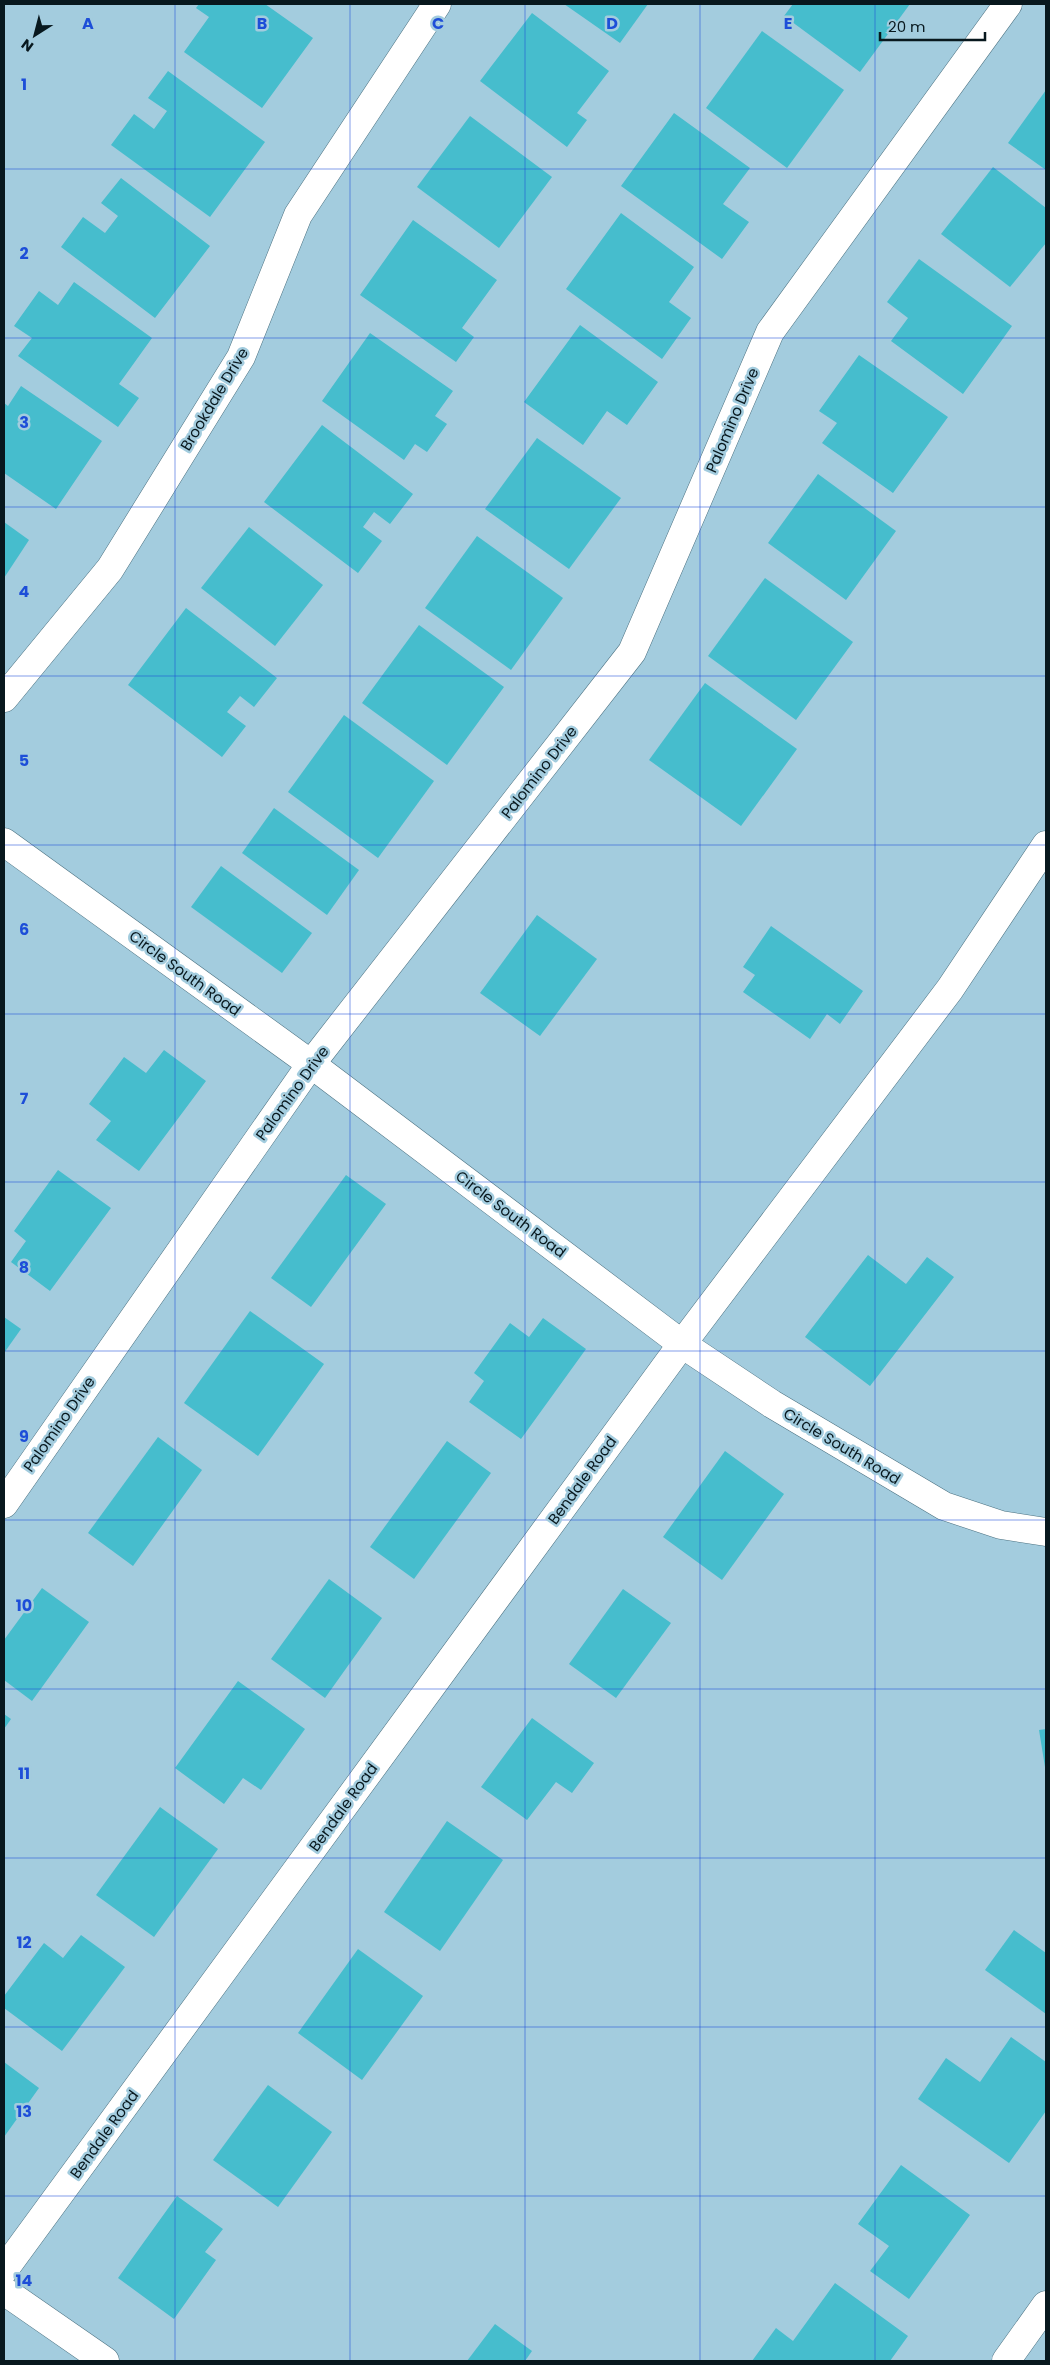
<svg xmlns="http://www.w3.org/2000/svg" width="1050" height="2365" viewBox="0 0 1050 2365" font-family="Poppins,sans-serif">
<rect width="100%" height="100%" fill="#a3ccde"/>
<g fill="#46bdcd">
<polygon points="199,4 265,4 313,38 262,108 184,52 209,17 196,8"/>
<polygon points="564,4 648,4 620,43"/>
<polygon points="793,4 910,4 860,72 784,16"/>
<polygon points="532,13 609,71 577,113 587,120 567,147 480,81"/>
<polygon points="762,31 844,90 787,168 706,108"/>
<polygon points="168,71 265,142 210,217 111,145 134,114 154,129 167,111 148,98"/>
<polygon points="1046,90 1046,170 1008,143"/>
<polygon points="674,113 750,168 723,204 749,222 722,259 621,186"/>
<polygon points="470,116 552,177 499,248 417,187"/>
<polygon points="993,167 1046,208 1046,243 1010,287 941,234"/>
<polygon points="121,178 210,246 155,318 61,247 83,217 105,233 118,216 101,203"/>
<polygon points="621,213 694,267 669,302 691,318 662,359 566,289"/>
<polygon points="413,220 497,280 462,328 474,337 456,362 360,295"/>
<polygon points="919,259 1012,326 963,394 891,341 908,318 887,302"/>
<polygon points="74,282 152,338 119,384 139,398 118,427 18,356 32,338 14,326 39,291 58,305"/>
<polygon points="580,325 658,382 627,425 607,411 583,445 524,402"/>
<polygon points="370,333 453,391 435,416 447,424 427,452 415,444 404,460 322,401"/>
<polygon points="859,355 948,417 893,493 822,443 837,423 819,411"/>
<polygon points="21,386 102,441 56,509 4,473 4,403 8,406"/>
<polygon points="322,425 413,494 390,524 374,512 363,527 382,541 358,573 264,502"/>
<polygon points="537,438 621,498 569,569 485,509"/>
<polygon points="818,474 896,531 846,600 768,543"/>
<polygon points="4,522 29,540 4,578"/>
<polygon points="249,527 323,585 275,646 201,588"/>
<polygon points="477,536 563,598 511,670 425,608"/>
<polygon points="765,578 853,642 796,720 708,656"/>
<polygon points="186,608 277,678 254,707 240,696 227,712 246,726 222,757 128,685"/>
<polygon points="419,625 504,687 447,765 362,703"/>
<polygon points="705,683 797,749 741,826 649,760"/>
<polygon points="344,715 434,781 378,858 288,792"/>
<polygon points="274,808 359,870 327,915 242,853"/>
<polygon points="221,866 312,933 282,973 191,907"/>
<polygon points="537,915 597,959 540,1036 480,993"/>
<polygon points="771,926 863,991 840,1024 827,1014 810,1039 743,992 755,975 743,967"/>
<polygon points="164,1050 206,1081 139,1171 96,1140 111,1121 89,1104 124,1057 146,1073"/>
<polygon points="58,1170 111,1208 50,1291 11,1262 26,1241 14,1231"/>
<polygon points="346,1175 386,1204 311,1307 271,1278"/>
<polygon points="868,1255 906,1284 927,1257 954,1277 870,1386 805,1337"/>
<polygon points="250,1311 324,1364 258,1456 184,1403"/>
<polygon points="4,1317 21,1329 4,1353"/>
<polygon points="543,1318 586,1349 521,1439 469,1402 484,1381 474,1373 510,1323 529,1337"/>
<polygon points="158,1437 202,1470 133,1566 88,1533"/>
<polygon points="447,1441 491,1473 414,1579 370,1547"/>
<polygon points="725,1451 784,1494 722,1580 663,1537"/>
<polygon points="329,1579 382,1618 325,1698 271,1659"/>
<polygon points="42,1588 89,1622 32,1701 4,1680 4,1640"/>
<polygon points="623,1589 671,1623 616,1698 569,1664"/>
<polygon points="238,1681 305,1729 261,1790 243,1778 224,1804 175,1768"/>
<polygon points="4,1714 11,1719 4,1729"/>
<polygon points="532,1718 594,1763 572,1793 556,1782 527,1820 481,1787"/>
<polygon points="1046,1729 1046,1767 1045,1767 1039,1730"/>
<polygon points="160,1807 218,1849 154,1937 96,1895"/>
<polygon points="447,1821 503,1860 440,1951 384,1912"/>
<polygon points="1014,1930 1046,1953 1046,2014 985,1970"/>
<polygon points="81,1935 125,1967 62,2051 4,2008 4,1996 44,1943 63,1958"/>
<polygon points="358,1949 423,1996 362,2080 298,2033"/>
<polygon points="1011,2037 1046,2062 1046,2111 1009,2163 918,2099 946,2058 980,2082"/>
<polygon points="4,2062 39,2088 4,2137"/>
<polygon points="268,2085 332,2132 278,2207 213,2160"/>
<polygon points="901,2165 970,2215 909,2299 870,2271 889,2246 858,2224"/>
<polygon points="177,2196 223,2229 205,2252 216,2260 174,2319 118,2278"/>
<polygon points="835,2283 908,2336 890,2361 752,2361 776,2328 793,2341"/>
<polygon points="495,2324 532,2351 525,2361 467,2361"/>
</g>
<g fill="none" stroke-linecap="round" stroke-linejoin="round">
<g stroke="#4c7282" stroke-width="29">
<g id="minor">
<polyline points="4,698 110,569 241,357 298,215 437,4"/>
<polyline points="4,842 311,1064 682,1344 772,1404 944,1506 1001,1525 1046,1532"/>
<polyline points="4,1504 311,1064 632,652 770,332 1008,4"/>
<polyline points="4,2270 682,1344 950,989 1046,845"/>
<polyline points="4,2291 105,2361"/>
<polyline points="1006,2361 1046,2305"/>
</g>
</g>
<use href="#minor" stroke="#fff" stroke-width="28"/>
</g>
<path fill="none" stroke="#1d4ed8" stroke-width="1" stroke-opacity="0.55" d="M175,4V2361M350,4V2361M525,4V2361M700,4V2361M875,4V2361M4,169H1046M4,338H1046M4,507H1046M4,676H1046M4,845H1046M4,1014H1046M4,1182H1046M4,1351H1046M4,1520H1046M4,1689H1046M4,1858H1046M4,2027H1046M4,2196H1046"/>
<g text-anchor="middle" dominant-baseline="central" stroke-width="5" stroke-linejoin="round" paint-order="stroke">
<g font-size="15" fill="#08181e" stroke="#a3ccde">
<text transform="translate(214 399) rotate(-59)">Brookdale Drive</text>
<text transform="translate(732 420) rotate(-67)">Palomino Drive</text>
<text transform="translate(539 772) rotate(-52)">Palomino Drive</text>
<text transform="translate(185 973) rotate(36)">Circle South Road</text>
<text transform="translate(292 1093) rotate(-54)">Palomino Drive</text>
<text transform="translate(511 1214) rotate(37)">Circle South Road</text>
<text transform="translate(59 1424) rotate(-55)">Palomino Drive</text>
<text transform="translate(842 1446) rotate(31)">Circle South Road</text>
<text transform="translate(582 1480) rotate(-54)">Bendale Road</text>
<text transform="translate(343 1807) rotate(-54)">Bendale Road</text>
<text transform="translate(104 2134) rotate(-54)">Bendale Road</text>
</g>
</g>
<g font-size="16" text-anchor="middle" font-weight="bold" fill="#1d4ed8" stroke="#a3ccde" stroke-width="5" stroke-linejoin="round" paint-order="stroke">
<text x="88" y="29">A</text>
<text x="262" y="29">B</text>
<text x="438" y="29">C</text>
<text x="612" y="29">D</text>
<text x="788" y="29">E</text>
<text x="24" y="90">1</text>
<text x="24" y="259">2</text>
<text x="24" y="428">3</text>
<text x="24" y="597">4</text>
<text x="24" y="766">5</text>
<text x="24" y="935">6</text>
<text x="24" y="1104">7</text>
<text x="24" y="1273">8</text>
<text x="24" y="1442">9</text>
<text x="24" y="1611">10</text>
<text x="24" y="1779">11</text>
<text x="24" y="1948">12</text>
<text x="24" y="2117">13</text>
<text x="24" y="2286">14</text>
</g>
<rect width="1050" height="2365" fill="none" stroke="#08181e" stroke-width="10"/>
<g transform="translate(35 35) rotate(216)" stroke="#a3ccde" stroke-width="4" paint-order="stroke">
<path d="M0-4L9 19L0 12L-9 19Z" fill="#08181e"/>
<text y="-8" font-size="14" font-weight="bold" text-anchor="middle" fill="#08181e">N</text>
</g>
<path d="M880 32v8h105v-8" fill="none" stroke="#08181e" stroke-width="2.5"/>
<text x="888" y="32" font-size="15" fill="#08181e" stroke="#a3ccde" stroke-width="4" paint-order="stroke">20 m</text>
</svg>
